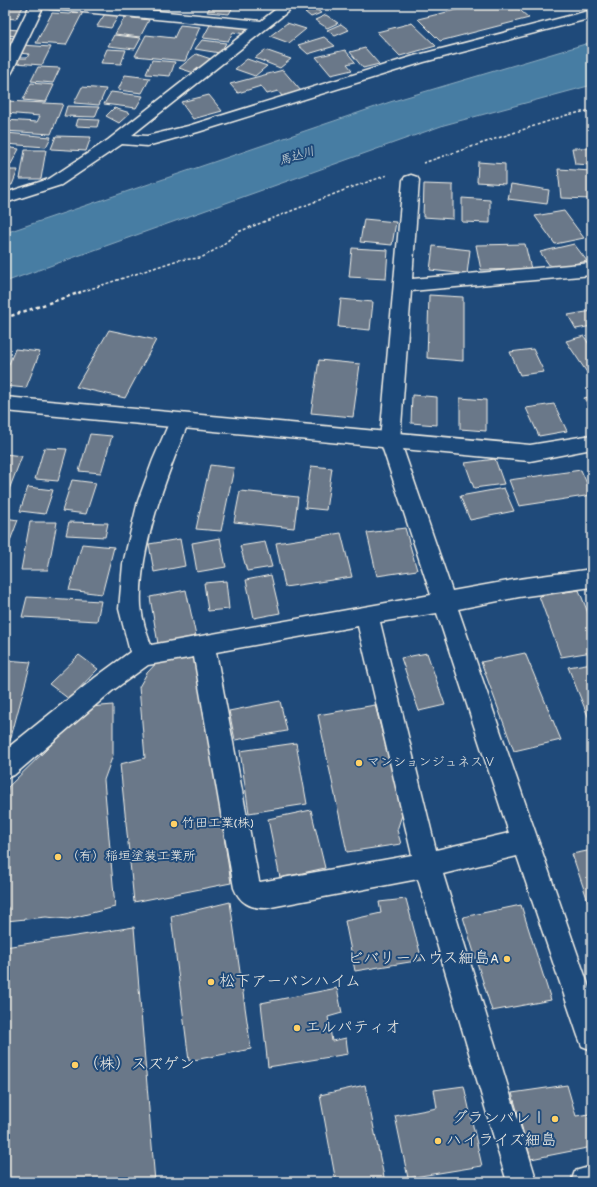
<svg xmlns="http://www.w3.org/2000/svg" width="597" height="1187" viewBox="0 0 597 1187" font-family="Dekko,'Klee One',sans-serif">
<rect width="100%" height="100%" fill="#1f4a7a"/>
<filter id="ink" filterUnits="userSpaceOnUse"><feTurbulence type="fractalNoise" baseFrequency=".025" numOctaves="2"/><feDisplacementMap in="SourceGraphic" scale="8" xChannelSelector="R" yChannelSelector="G"/><feConvolveMatrix kernelMatrix="1 2 1 2 8 2 1 2 1" color-interpolation-filters="sRGB"/></filter>
<g filter="url(#ink)">
<polygon fill="#467da3" stroke="#8cabbf" points="592,42 592,85 444,125 5,282 5,233 390,102"/>
<g fill="#6a7889" stroke="#f4f1e8">
<polygon points="5,5 24,5 16,19 5,18"/>
<polygon points="211,5 234,5 229,14 207,12"/>
<polygon points="476,5 514,5 529,18 440,41 418,19"/>
<polygon points="315,8 321,13 311,17 305,12"/>
<polygon points="74,12 83,12 66,45 36,43 52,13 70,14"/>
<polygon points="105,14 119,15 111,28 97,26"/>
<polygon points="326,15 338,23 327,28 315,20"/>
<polygon points="125,17 149,20 140,37 115,34"/>
<polygon points="211,23 248,27 245,34 233,32 228,41 203,38"/>
<polygon points="287,23 306,29 289,43 270,36"/>
<polygon points="412,23 436,46 400,56 377,32"/>
<polygon points="341,24 349,30 335,36 327,30"/>
<polygon points="180,25 200,27 185,61 135,56 146,35 174,38"/>
<polygon points="5,29 20,30 18,36 5,35"/>
<polygon points="114,35 141,38 135,49 108,46"/>
<polygon points="5,37 15,38 12,47 5,46"/>
<polygon points="324,37 335,46 308,54 298,45"/>
<polygon points="202,40 226,43 220,53 195,49"/>
<polygon points="22,45 51,47 42,65 15,63 17,58 27,58 29,54 18,53"/>
<polygon points="365,48 379,64 363,68 350,52"/>
<polygon points="107,49 126,50 121,64 101,63"/>
<polygon points="265,50 291,59 280,68 255,58"/>
<polygon points="345,50 355,62 347,64 352,70 331,75 316,57"/>
<polygon points="196,54 211,59 194,73 179,68"/>
<polygon points="247,59 267,66 255,76 235,69"/>
<polygon points="152,60 175,62 170,76 146,74"/>
<polygon points="38,67 60,68 53,83 31,81"/>
<polygon points="283,70 301,91 282,96 278,91 267,94 261,86 238,93 230,84"/>
<polygon points="125,75 150,78 142,93 118,90"/>
<polygon points="31,83 54,85 46,102 23,100"/>
<polygon points="82,87 106,89 99,105 74,103"/>
<polygon points="111,92 143,96 136,108 104,104"/>
<polygon points="209,95 222,111 193,119 181,102"/>
<polygon points="7,101 63,104 51,134 5,131 5,120 37,122 40,116 5,113 5,106"/>
<polygon points="67,106 99,107 95,117 64,116"/>
<polygon points="114,108 130,113 119,123 106,116"/>
<polygon points="78,119 99,120 97,127 76,126"/>
<polygon points="6,133 51,137 46,147 5,144"/>
<polygon points="56,136 91,137 86,151 51,149"/>
<polygon points="5,147 19,149 10,166 5,165"/>
<polygon points="572,148 592,148 592,165 575,164"/>
<polygon points="25,150 46,150 41,179 20,179"/>
<polygon points="478,162 505,164 505,184 477,182"/>
<polygon points="558,169 592,171 592,199 561,198"/>
<polygon points="6,170 18,170 12,185 5,185"/>
<polygon points="424,184 453,185 453,219 423,217"/>
<polygon points="511,184 549,190 547,204 508,199"/>
<polygon points="462,198 490,200 490,223 462,222"/>
<polygon points="564,211 584,238 555,244 535,216"/>
<polygon points="364,219 396,222 392,245 360,242"/>
<polygon points="525,244 531,269 481,270 476,245"/>
<polygon points="574,244 587,261 552,269 540,252"/>
<polygon points="433,246 470,250 467,274 430,270"/>
<polygon points="352,248 388,250 386,279 349,277"/>
<polygon points="429,295 463,297 463,361 427,358"/>
<polygon points="341,299 373,302 370,330 338,327"/>
<polygon points="592,311 592,326 576,329 568,315"/>
<polygon points="109,330 156,340 125,398 76,387"/>
<polygon points="584,336 592,349 592,380 566,341"/>
<polygon points="15,349 40,352 26,388 5,386 5,374"/>
<polygon points="533,349 544,372 520,375 510,352"/>
<polygon points="319,360 360,364 353,417 311,413"/>
<polygon points="412,395 437,397 437,425 411,423"/>
<polygon points="592,396 592,412 584,398"/>
<polygon points="460,398 486,400 486,431 460,429"/>
<polygon points="554,404 567,431 539,436 526,408"/>
<polygon points="90,434 112,436 101,473 79,471"/>
<polygon points="44,448 67,449 58,481 35,479"/>
<polygon points="5,454 22,456 5,500"/>
<polygon points="495,459 504,484 474,488 465,463"/>
<polygon points="210,465 234,468 221,531 196,529"/>
<polygon points="311,466 332,468 326,510 305,508"/>
<polygon points="581,470 592,495 519,506 509,480"/>
<polygon points="72,480 96,483 86,514 62,511"/>
<polygon points="28,487 53,490 45,514 20,511"/>
<polygon points="504,488 514,511 470,520 460,496"/>
<polygon points="240,491 298,497 294,528 234,522"/>
<polygon points="5,518 18,520 5,554"/>
<polygon points="30,522 57,522 48,570 21,570"/>
<polygon points="69,522 108,523 105,537 66,535"/>
<polygon points="405,528 417,570 377,576 367,533"/>
<polygon points="341,533 352,577 285,587 276,543"/>
<polygon points="220,538 226,567 197,572 192,543"/>
<polygon points="180,539 185,566 154,572 149,544"/>
<polygon points="265,542 272,567 247,571 240,546"/>
<polygon points="82,544 114,547 102,594 69,590"/>
<polygon points="271,575 280,613 254,618 246,580"/>
<polygon points="226,581 229,609 208,611 204,583"/>
<polygon points="186,590 196,636 158,644 150,597"/>
<polygon points="579,590 592,623 592,652 561,657 539,596"/>
<polygon points="27,597 101,601 97,621 22,617"/>
<polygon points="197,653 231,883 134,902 120,764 145,758 139,687 147,673 161,658"/>
<polygon points="427,653 445,705 419,711 401,658"/>
<polygon points="525,653 561,740 514,751 481,662"/>
<polygon points="79,655 98,669 69,699 49,684"/>
<polygon points="5,660 31,662 10,741 5,741"/>
<polygon points="592,663 592,726 568,667"/>
<polygon points="280,701 287,731 235,740 229,711"/>
<polygon points="113,705 113,755 104,780 115,907 68,919 46,917 6,921 8,907 5,908 5,807 8,787 90,707"/>
<polygon points="375,705 403,812 397,830 401,844 347,852 318,715"/>
<polygon points="296,743 307,804 249,813 240,751"/>
<polygon points="311,810 325,868 280,878 268,819"/>
<polygon points="592,850 592,913 572,854"/>
<polygon points="406,899 422,960 355,971 345,921 381,913 379,902"/>
<polygon points="230,902 251,1049 189,1061 171,916"/>
<polygon points="521,905 551,1000 492,1011 463,917"/>
<polygon points="134,927 155,1182 5,1182 5,947"/>
<polygon points="337,988 342,1013 328,1017 332,1041 346,1038 348,1054 268,1067 261,1003"/>
<polygon points="365,1085 385,1182 336,1182 320,1095"/>
<polygon points="567,1085 576,1116 589,1114 592,1123 592,1147 531,1159 512,1093"/>
<polygon points="464,1086 482,1166 408,1178 395,1116 437,1108 434,1090"/>
</g>
<g fill="none" stroke-linecap="round" stroke-linejoin="round">
<g stroke="#f4f1e8" stroke-width="3">
<g id="street">
<polygon points="30,5 44,5 12,72 10,75 5,76 5,57"/>
<polygon points="44,5 94,5 261,21 281,5 296,5 132,135 147,136 188,126 414,56 592,10 592,18 424,62 198,132 147,146 122,144 61,185 5,203 5,193 49,179 108,140 251,28 51,9 46,8"/>
<path d="M411,175L417,177L419,180L412,279L592,263V275L411,291L400,440L452,591L519,579L592,569V587L519,597L458,609L592,996V1050L582,1046L578,1036L517,856L443,874L537,1182H507L418,879L266,908C250,908 240,903 234,888L194,657L148,665L112,691L14,775L5,778V750L96,677L130,652L119,609L123,564L138,501L153,460L172,416L179,414L186,416L189,421C167,475 138,548 141,606C142,619 146,632 151,645L431,595L380,440L403,180L405,177ZM437,613L509,833L436,850L380,622ZM358,626L412,855L260,882L259,881L216,652Z"/>
<polygon points="592,1166 592,1182 571,1182 575,1171"/>
</g>
</g>
<g stroke="#f4f1e8" stroke-width="3">
<polygon id="secondary" points="5,397 530,445 592,435 592,449 530,461 518,460 5,411"/>
</g>
<g stroke="#f4f1e8" stroke-width="1.5" stroke-dasharray="3 2" stroke-linecap="butt">
<polyline points="423,163 567,115 592,110"/>
<polyline points="78,293 178,260 201,258 220,247 238,232 347,189 388,175"/>
</g>
<polyline stroke="#f4f1e8" stroke-width="2.5" stroke-dasharray="3.5 3" stroke-linecap="butt" points="5,318 81,292"/>
<use href="#street" fill="#1f4a7a" fill-rule="evenodd"/>
<use href="#secondary" fill="#1f4a7a" fill-rule="evenodd"/>
</g>
</g>
<g fill="#ffd166" stroke="#1f4a7a" stroke-width="1.5">
<circle cx="359" cy="763" r="4"/>
<circle cx="174" cy="824" r="4"/>
<circle cx="58" cy="857" r="4"/>
<circle cx="507" cy="959" r="4"/>
<circle cx="211" cy="982" r="4"/>
<circle cx="297" cy="1028" r="4"/>
<circle cx="75" cy="1065" r="4"/>
<circle cx="555" cy="1119" r="4"/>
<circle cx="438" cy="1141" r="4"/>
</g>
<g text-anchor="middle" dominant-baseline="central" stroke-width="4" stroke-linejoin="round" paint-order="stroke">
<g font-size="12" font-style="italic" fill="#dae0de" stroke="#1f4a7a">
<text transform="translate(297 157) rotate(-17)">馬込川</text>
</g>
<g font-size="13" fill="#f4f1e8" stroke="#1f4a7a" text-anchor="start">
<text x="367" y="763">マンションジュネスⅤ</text>
<text x="182" y="824">竹田工業(株)</text>
<text x="66" y="857">（有）稲垣塗装工業所</text>
</g>
<g font-size="16" fill="#f4f1e8" stroke="#1f4a7a" text-anchor="start">
<text x="499" y="959" text-anchor="end">ビバリーハウス細島A</text>
<text x="219" y="982">松下アーバンハイム</text>
<text x="305" y="1028">エルパティオ</text>
<text x="83" y="1065">（株）スズゲン</text>
<text x="547" y="1119" text-anchor="end">グランパレⅠ</text>
<text x="446" y="1141">ハイライズ細島</text>
</g>
</g>
<rect width="597" height="1187" fill="none" stroke="#1f4a7a" stroke-width="20"/>
<rect x="10" y="10" width="577" height="1167" fill="none" stroke="#f4f1e8" stroke-width="1.5" filter="url(#ink)"/>
</svg>
